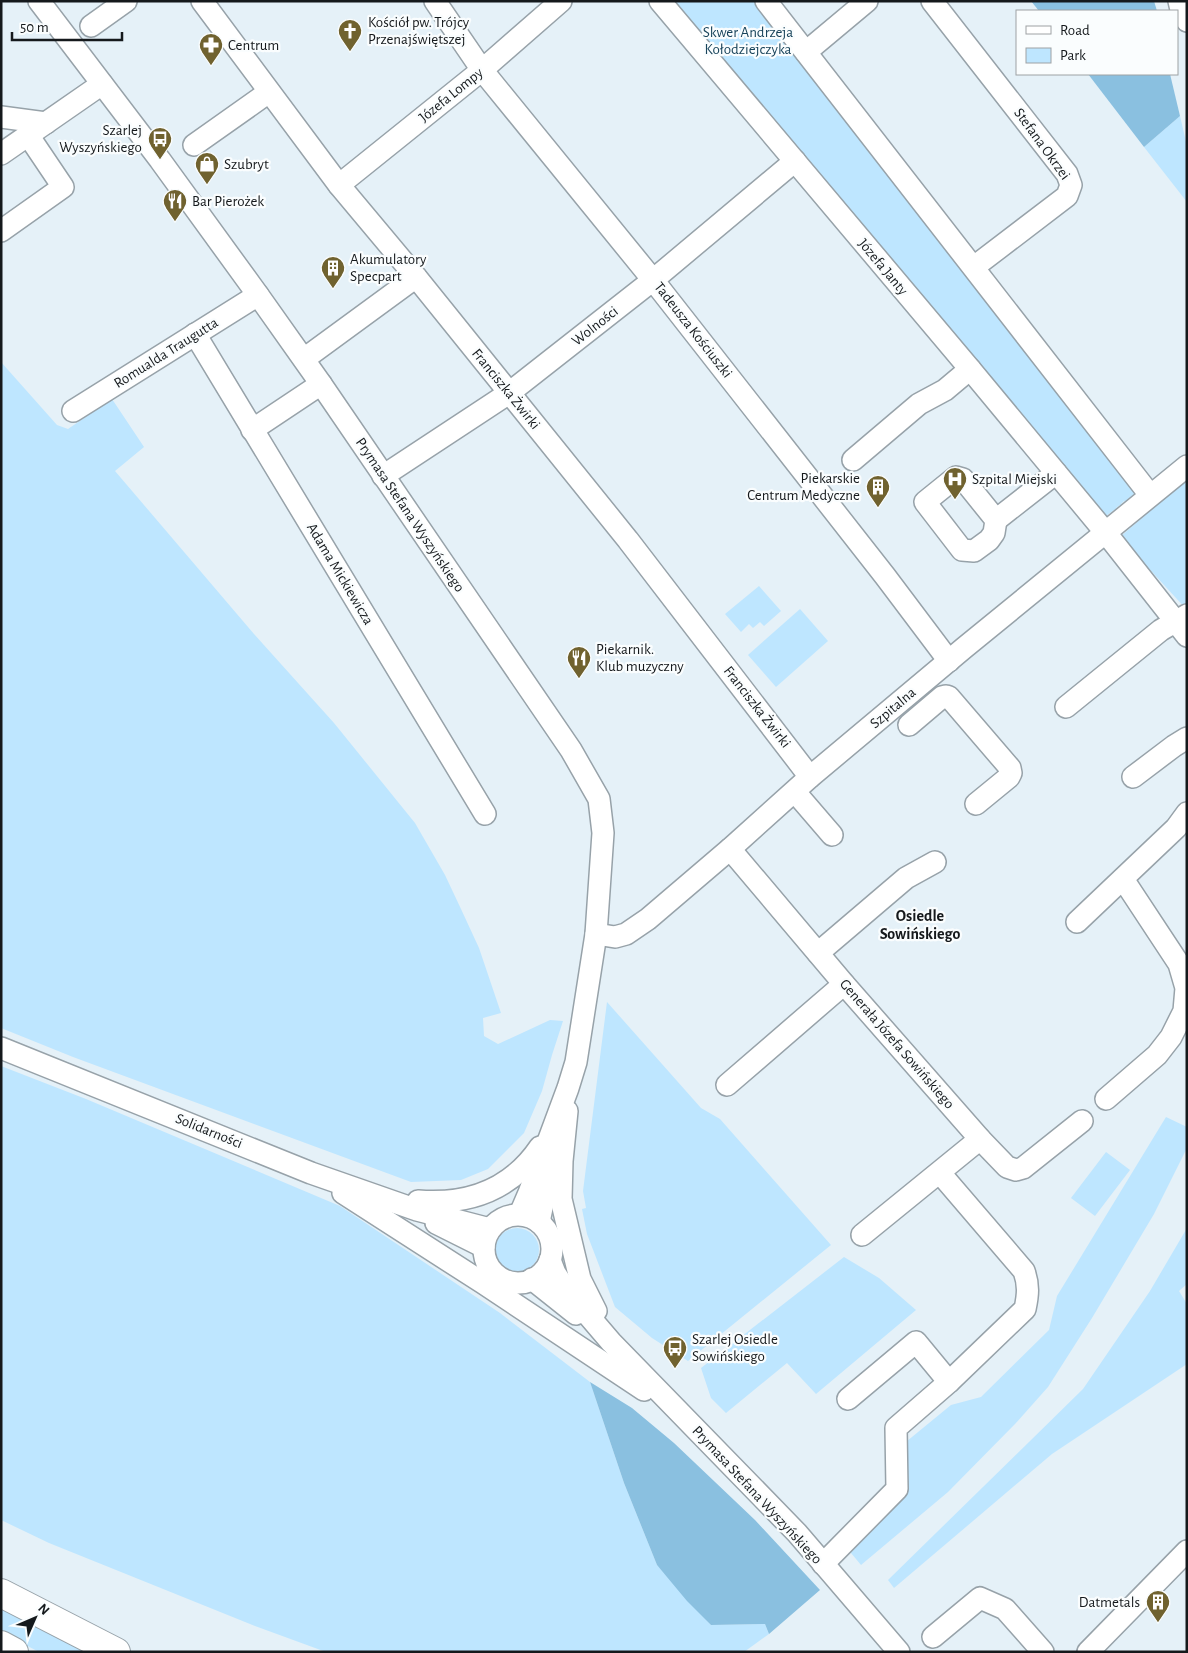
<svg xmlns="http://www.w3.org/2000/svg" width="1188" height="1653" viewBox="0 0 1188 1653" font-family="'Alegreya Sans',sans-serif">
<rect width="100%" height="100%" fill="#e5f1f8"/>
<g fill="#bee6ff">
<polygon points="669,1 763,1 1141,488 1128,499 1126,503 1124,501 1121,504 1122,506 1120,505 1116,508 1117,510 1114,510 1102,519"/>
<polygon points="1180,116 1187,146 1187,202 1144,147"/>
<polygon points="1,362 57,425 68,429 112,399 144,447 115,471 254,634 334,723 415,823 445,875 461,909 479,948 501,1013 483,1018 484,1036 498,1044 550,1020 563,1021 552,1055 542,1091 524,1133 488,1169 461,1180 411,1182 73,1057 1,1028"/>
<polygon points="1187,479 1187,610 1120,537"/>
<polygon points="759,586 781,611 764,626 760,622 753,628 749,624 741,632 725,614"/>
<polygon points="800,609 828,641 776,687 748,655"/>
<polygon points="607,1002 701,1108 720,1119 831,1245 688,1361 652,1338 615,1307 587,1234 582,1209 586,1208 583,1191"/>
<polygon points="1,1066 86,1099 340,1206 500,1313 590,1382 624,1483 657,1565 711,1625 765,1624 769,1634 744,1652 326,1652 255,1626 49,1543 1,1520"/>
<polygon points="1166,1117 1187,1127 1187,1148 1154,1214 1092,1318 1048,1387 1015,1424 948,1492 861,1565 846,1547 903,1490 901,1446 951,1405 981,1397 1049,1330 1057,1296"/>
<polygon points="1106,1152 1130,1170 1095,1216 1071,1198"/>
<polygon points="1187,1228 1187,1284 1179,1291 1187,1304 1187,1364 1052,1454 894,1588 888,1580 1083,1389 1150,1291"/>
<circle cx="517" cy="1250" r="22"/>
<polygon points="844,1257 879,1278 916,1310 816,1394 787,1363 726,1413 711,1398 701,1368"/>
<polygon points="1,1604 94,1652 39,1652 1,1632"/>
</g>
<g fill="#8ac0e0">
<polygon points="1031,1 1154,1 1157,11 1039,11"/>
<polygon points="1088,74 1170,74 1180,116 1144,147"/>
<polygon points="590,1382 632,1408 674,1443 755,1520 820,1590 769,1634 765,1624 711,1625 687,1601 657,1565 624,1483"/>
</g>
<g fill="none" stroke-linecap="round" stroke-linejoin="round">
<g stroke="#97a2a9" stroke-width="24">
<g id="minor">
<polyline points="39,1 160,160 258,295 321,384 571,750 599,799 603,833 596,934 576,1062 568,1088 529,1193 520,1214"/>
<polyline points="202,1 339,185 416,277 628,540 810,777"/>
<polyline points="435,1 482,70 653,280 885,576 949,661"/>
<polyline points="660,1 970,369 1106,533 1187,636"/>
<polyline points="766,1 1150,495"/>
<polyline points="932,1 1067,174 1071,185 1067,196 974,267"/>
<polyline points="1179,1 1181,10 1187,21"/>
<polyline points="91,26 126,1"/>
<polyline points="806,52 867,1"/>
<polyline points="1,117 46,123"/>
<polyline points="194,145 269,92"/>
<polyline points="1,154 102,84"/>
<polyline points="339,185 482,70 561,1"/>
<polyline points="1,231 63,187 28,135"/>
<polyline points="195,334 485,814"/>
<polyline points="304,359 416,277"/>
<polyline points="73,411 258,295"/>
<polyline points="252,430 321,384"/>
<polyline points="853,460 919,404 945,390 970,369"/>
<polyline points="383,476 509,393 653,280 795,161"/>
<polygon points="956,477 963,479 996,520 994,533 989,540 974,551 962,550 925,502"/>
<polyline points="996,520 1056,473"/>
<polyline points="1066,707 1161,630 1187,615"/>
<polyline points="909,725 942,697 946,696 949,697 1010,768 1011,773 1009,777 976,804"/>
<polyline points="1133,777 1174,746 1187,738"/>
<polyline points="795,792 832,835"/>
<polyline points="730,849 844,984 980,1139 1007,1167 1016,1170 1023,1168 1082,1121"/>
<polyline points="1077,922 1176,828 1187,813"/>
<polyline points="596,934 615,937 626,934 648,919 730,849 810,777 964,648 1187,466"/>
<polyline points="818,953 906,878 935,862"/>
<polyline points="1,1048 311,1173 417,1210 490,1229"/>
<polyline points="727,1085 844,984"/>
<polyline points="1106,1099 1157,1055 1171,1037 1184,1011 1186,988 1179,964 1123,879"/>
<polyline points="567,1111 562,1161 561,1199 580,1279 596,1311"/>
<polyline points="343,1193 483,1283 644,1390"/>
<path d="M418,1201C468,1205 511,1190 540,1147"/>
<circle cx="518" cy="1249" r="34"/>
<polyline points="539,1222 550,1170"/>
<polyline points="436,1223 484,1247"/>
<polyline points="862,1235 980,1139"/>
<polyline points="550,1260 555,1273 564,1287 611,1342 797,1533 899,1652"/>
<polyline points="532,1279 576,1314"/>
<path d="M848,1399L916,1342L949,1382L1025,1309C1028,1295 1029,1285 1024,1271L940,1173"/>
<polyline points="823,1564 897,1489 896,1428 949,1382"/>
<polyline points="933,1637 980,1598 1005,1609 1043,1652"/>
<polyline points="1088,1652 1187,1551"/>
</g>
</g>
<g stroke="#97a2a9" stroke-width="30">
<g id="highway">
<polyline points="1,1593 116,1652"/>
<polyline points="1,1645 14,1652"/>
</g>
</g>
<use href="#minor" stroke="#fff" stroke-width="21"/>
<use href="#highway" stroke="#fff" stroke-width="28"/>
</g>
<defs>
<g id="church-pin" transform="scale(1.25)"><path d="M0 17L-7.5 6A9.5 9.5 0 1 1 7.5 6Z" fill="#70622f" stroke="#fafdfe"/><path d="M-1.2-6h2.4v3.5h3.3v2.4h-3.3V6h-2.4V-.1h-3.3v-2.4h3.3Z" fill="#fff"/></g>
<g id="pharmacy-pin" transform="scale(1.25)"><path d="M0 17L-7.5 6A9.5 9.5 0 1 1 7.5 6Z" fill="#70622f" stroke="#fafdfe"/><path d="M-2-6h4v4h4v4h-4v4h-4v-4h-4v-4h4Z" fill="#fff"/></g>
<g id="bus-pin" transform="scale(1.25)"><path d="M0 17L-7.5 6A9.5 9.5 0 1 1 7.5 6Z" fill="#70622f" stroke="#fafdfe"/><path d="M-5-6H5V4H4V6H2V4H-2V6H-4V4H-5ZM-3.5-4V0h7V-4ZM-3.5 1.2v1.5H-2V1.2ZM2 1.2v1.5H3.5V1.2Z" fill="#fff"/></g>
<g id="shop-pin" transform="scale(1.25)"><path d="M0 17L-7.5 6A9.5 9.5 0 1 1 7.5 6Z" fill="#70622f" stroke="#fafdfe"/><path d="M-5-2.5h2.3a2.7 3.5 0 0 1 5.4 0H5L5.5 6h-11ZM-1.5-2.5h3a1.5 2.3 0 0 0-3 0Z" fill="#fff"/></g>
<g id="restaurant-pin" transform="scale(1.25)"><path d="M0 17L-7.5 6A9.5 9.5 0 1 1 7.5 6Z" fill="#70622f" stroke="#fafdfe"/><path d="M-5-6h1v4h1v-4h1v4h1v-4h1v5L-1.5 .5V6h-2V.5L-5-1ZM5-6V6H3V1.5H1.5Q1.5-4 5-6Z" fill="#fff"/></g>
<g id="building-pin" transform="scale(1.25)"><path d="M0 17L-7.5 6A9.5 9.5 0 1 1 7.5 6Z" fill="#70622f" stroke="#fafdfe"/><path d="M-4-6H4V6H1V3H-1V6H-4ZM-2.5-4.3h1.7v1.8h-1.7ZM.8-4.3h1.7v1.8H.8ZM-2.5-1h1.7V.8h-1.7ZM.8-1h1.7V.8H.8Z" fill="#fff"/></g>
<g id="hospital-pin" transform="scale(1.25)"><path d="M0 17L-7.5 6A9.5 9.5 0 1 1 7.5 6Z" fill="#70622f" stroke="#fafdfe"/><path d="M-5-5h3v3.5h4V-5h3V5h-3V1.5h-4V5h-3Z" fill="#fff"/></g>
</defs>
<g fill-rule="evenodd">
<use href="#church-pin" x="350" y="31"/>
<use href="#pharmacy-pin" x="211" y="45"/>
<use href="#bus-pin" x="160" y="139"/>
<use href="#shop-pin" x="207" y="164"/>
<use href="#restaurant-pin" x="175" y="201"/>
<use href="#building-pin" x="333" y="268"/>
<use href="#hospital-pin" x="955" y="479"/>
<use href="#building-pin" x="878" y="487"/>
<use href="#restaurant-pin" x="579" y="658"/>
<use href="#bus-pin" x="675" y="1348"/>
<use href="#building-pin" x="1158" y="1602"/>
</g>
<g text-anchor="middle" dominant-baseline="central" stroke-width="4.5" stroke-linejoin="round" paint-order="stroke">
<g font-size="15" fill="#15191c" stroke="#fafdfe" text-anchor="start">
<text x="368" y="22">Kościół pw. Trójcy<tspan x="368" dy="17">Przenajświętszej</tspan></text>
<text x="228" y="45">Centrum</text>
<text x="142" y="130" text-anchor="end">Szarlej<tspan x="142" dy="17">Wyszyńskiego</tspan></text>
<text x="224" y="164">Szubryt</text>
<text x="192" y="201">Bar Pierożek</text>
<text x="350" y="259">Akumulatory<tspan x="350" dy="17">Specpart</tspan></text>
<text x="860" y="478" text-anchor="end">Piekarskie<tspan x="860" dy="17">Centrum Medyczne</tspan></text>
<text x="972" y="479">Szpital Miejski</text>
<text x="596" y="649">Piekarnik.<tspan x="596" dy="17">Klub muzyczny</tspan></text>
<text x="692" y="1339">Szarlej Osiedle<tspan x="692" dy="17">Sowińskiego</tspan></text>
<text x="1140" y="1602" text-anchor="end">Datmetals</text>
</g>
<g font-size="15" fill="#19445b" stroke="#fafdfe">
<text x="748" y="32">Skwer Andrzeja<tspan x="748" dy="17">Kołodziejczyka</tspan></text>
</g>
<g font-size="15" fill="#15191c" stroke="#fafdfe">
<text transform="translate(451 95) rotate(-39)">Józefa Lompy</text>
<text transform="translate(1042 144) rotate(54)">Stefana Okrzei</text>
<text transform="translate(883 267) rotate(50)">Józefa Janty</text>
<text transform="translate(595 326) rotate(-38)">Wolności</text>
<text transform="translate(693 330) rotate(52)">Tadeusza Kościuszki</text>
<text transform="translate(166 353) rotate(-32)">Romualda Traugutta</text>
<text transform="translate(506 389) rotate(51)">Franciszka Żwirki</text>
<text transform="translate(410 515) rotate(56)">Prymasa Stefana Wyszyńskiego</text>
<text transform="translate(340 574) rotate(59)">Adama Mickiewicza</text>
<text transform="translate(757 707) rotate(52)">Franciszka Żwirki</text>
<text transform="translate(893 708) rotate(-40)">Szpitalna</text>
<text transform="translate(897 1044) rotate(49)">Generała Józefa Sowińskiego</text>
<text transform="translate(209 1131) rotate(22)">Solidarności</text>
<text transform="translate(757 1495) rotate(47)">Prymasa Stefana Wyszyńskiego</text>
</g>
<g font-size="16" font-weight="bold" fill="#15191c" stroke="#fafdfe">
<text x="920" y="916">Osiedle<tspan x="920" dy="18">Sowińskiego</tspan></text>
</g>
</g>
<rect width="1188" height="1653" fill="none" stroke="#15191c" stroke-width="5"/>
<rect x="1016" y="10" width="162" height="65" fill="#fafdfe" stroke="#9ea2a4"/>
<rect x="1026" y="26" width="25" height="8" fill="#ffffff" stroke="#9ea2a4"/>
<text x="1060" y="35" font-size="15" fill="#15191c">Road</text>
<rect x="1026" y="48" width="25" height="15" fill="#bee6ff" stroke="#9ea2a4"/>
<text x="1060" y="60" font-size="15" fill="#15191c">Park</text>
<g transform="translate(35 1618) rotate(45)" stroke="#fafdfe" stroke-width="4" paint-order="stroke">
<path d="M0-4L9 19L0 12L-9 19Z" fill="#15191c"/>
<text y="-8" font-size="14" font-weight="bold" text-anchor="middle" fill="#15191c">N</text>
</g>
<path d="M12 32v8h110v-8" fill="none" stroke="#15191c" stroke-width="2.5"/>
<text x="20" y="32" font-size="15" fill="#15191c" stroke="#fafdfe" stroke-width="4" paint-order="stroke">50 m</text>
</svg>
